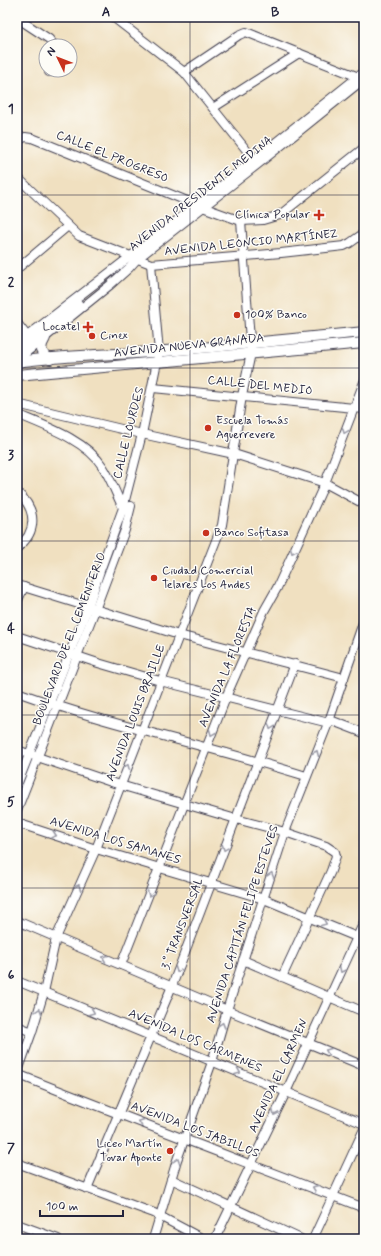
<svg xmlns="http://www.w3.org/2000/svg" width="381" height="1256" viewBox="0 0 381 1256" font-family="Mynerve,sans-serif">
<rect width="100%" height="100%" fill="#fdfcf7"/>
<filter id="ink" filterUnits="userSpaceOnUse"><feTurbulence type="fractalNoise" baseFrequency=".025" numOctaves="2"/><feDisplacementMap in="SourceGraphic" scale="8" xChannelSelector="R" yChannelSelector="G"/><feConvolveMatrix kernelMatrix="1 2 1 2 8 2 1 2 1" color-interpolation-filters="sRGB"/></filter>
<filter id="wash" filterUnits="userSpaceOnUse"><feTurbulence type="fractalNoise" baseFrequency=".012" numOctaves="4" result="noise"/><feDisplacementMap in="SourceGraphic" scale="16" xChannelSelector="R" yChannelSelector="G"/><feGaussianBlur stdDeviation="0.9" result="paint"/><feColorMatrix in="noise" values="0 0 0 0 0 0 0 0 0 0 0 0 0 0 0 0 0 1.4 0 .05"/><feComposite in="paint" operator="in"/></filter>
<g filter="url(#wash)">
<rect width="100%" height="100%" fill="#f0e0c0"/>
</g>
<g filter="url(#ink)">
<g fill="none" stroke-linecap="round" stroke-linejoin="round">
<g stroke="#413e4f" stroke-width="10">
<g id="minor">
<polyline points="113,17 184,72 256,162"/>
<polyline points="17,18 49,39 55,46"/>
<polyline points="49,72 51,70"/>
<polyline points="184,72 239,35 246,32 361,78"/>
<polyline points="213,108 299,53"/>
<polyline points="17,141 25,137 32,138 197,205 241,221 263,220 280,215 364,148"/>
<polyline points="17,177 79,236 151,264 281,253 344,246 350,243 364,233"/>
<polyline points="17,269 68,226"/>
<polyline points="17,323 27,336"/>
<polyline points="17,344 197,205 364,72"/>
<polyline points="17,353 78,303"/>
<polyline points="17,360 110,285 129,268 137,259 258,164 364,79"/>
<polyline points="153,388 364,409"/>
<polyline points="17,404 142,434 234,454 325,483 364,504"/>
<path d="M17,414C45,426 86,440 103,467C111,479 116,494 123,508L101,568L88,607L17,785"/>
<path d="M17,492C37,509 38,532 17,548"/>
<polyline points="17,585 179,635 344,678"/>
<polyline points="17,602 24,587"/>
<polyline points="17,636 98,663 160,681 329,723"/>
<path d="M17,692C111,726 211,746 306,776"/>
<polyline points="330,720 364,733"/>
<polyline points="17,750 120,785 236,819 285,832 326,846 335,852 336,856 331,871 282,977"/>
<polyline points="17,810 95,610 125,530 131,506 123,508 142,434 159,352 151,264"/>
<polyline points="17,823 96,849 264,899 364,940"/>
<polyline points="17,921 227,1010 364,1066"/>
<polyline points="243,960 364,1012"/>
<polyline points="121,965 229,690 264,611 277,588 325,483 364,382"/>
<polyline points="17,981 364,1124"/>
<polyline points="17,1026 32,1032"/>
<polyline points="17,1074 32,1032 44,992 56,938 96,849 222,525 242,396 251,353 241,221"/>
<path d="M17,1074C132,1120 248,1163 364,1208"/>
<polyline points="17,1163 154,1213 203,1239"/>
<polyline points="171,1179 301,1239"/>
<polyline points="87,1189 172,986 295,664"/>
<polyline points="17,1224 58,1239"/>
<polyline points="153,1239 177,1160 212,1062 227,1010 285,832 329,721 364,620"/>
<polyline points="215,1239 286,1092 364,922"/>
<polyline points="313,1239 364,1129"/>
</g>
</g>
<g stroke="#413e4f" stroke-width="12">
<g id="major">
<polyline points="45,338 42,344 41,350 44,355 50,359"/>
<path d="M17,362C66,355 116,355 165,351C231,346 298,338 364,332"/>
<polyline points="17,375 364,343"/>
</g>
</g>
<use href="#minor" stroke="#fff" stroke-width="8"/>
<use href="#major" stroke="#fff" stroke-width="10"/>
</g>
<defs><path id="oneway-chevron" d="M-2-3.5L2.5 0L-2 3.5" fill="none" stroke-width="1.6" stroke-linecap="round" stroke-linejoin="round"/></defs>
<g stroke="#9c9ca7">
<use href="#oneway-chevron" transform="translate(345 431) rotate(111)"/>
<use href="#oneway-chevron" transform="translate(293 551) rotate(115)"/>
<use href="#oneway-chevron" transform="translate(271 727) rotate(110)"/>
<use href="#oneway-chevron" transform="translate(212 733) rotate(112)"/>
<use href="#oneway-chevron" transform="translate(316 753) rotate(-67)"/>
<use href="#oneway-chevron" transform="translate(127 767) rotate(-68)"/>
<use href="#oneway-chevron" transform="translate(54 835) rotate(18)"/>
<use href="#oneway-chevron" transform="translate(225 848) rotate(111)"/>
<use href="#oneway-chevron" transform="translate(271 875) rotate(-73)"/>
<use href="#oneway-chevron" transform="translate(78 887) rotate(-66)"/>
<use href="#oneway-chevron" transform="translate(150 894) rotate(112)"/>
<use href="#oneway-chevron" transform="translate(324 923) rotate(23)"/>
<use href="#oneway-chevron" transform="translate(105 958) rotate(-157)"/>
<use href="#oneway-chevron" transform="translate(178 970) rotate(111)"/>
<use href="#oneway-chevron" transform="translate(342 970) rotate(116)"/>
<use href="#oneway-chevron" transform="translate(39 1011) rotate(-73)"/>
<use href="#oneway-chevron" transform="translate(92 1012) rotate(22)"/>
<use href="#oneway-chevron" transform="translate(222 1025) rotate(-74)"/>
<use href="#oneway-chevron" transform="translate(328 1051) rotate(-158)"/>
<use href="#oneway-chevron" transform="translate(238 1072) rotate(22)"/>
<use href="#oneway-chevron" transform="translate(275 1113) rotate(115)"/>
<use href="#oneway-chevron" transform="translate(141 1122) rotate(-160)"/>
<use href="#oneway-chevron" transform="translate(177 1161) rotate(-72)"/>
<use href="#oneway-chevron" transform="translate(315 1188) rotate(-159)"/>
</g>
</g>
<path fill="none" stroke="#22223b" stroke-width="1" stroke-opacity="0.55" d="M190,17V1239M17,195H364M17,368H364M17,541H364M17,715H364M17,888H364M17,1061H364"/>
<g fill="#c8321e" stroke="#fdfcf7" stroke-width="1.5">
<path d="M317 209h4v4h4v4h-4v4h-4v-4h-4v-4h4z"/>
<circle cx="237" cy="315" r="4"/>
<path d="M86 321h4v4h4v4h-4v4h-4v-4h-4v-4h4z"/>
<circle cx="92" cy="336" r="4"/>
<circle cx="208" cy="428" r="4"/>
<circle cx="206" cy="533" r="4"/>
<circle cx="154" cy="578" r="4"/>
<circle cx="170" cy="1151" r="4"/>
</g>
<g text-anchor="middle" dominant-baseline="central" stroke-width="3" stroke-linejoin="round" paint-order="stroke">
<g font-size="12" fill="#22223b" stroke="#fdfcf7">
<text transform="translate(112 157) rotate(22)">CALLE EL PROGRESO</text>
<text transform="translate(201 194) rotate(-38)">AVENIDA PRESIDENTE MEDINA</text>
<text transform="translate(251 243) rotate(-6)">AVENIDA LEONCIO MARTÍNEZ</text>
<text transform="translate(189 346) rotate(-6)">AVENIDA NUEVA GRANADA</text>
<text transform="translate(260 386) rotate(6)">CALLE DEL MEDIO</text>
<text transform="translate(129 433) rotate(-76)">CALLE LOURDES</text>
<text transform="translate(70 639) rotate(-69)">BOULEVARD DE EL CEMENTERIO</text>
<text transform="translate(228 667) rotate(-67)">AVENIDA LA FLORESTA</text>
<text transform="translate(136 713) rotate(-69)">AVENIDA LOUIS BRAILLE</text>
<text transform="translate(115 841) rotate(17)">AVENIDA LOS SAMANES</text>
<text transform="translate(183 924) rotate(-69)">3.° TRANSVERSAL</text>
<text transform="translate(243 924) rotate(-72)">AVENIDA CAPITÁN FELIPE ESTEVES</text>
<text transform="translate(195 1041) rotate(23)">AVENIDA LOS CÁRMENES</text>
<text transform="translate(279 1076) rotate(-65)">AVENIDA EL CARMEN</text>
<text transform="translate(195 1130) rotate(21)">AVENIDA LOS JABILLOS</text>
</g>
<g font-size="12" fill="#22223b" stroke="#fdfcf7" text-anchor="start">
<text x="310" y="215" text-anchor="end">Clínica Popular</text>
<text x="245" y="315">100% Banco</text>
<text x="80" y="327" text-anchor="end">Locatel</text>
<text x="100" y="336">Cinex</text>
<text x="216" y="421">Escuela Tomás<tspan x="216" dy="14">Aguerrevere</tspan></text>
<text x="214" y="533">Banco Sofitasa</text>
<text x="162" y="571">Ciudad Comercial<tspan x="162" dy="14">Telares Los Andes</tspan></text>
<text x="162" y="1144" text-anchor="end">Liceo Martín<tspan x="162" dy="14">Tovar Aponte</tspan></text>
</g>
</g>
<rect width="381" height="1256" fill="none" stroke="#fdfcf7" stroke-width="44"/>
<g transform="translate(58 58) rotate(313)"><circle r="19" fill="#fdfcf7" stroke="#a5a5ac"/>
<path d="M0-3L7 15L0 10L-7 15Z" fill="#c8321e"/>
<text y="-6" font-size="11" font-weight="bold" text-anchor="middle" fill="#22223b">N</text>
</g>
<path d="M40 1210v6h83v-6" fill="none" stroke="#22223b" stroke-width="2"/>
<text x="46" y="1210" font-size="12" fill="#22223b" stroke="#fdfcf7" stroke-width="3" paint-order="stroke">100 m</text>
<rect x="22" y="22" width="337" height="1212" fill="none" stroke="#22223b" stroke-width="1.5"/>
<g font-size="13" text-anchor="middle" font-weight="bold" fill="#22223b">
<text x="106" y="16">A</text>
<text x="275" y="16">B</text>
<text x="11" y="113">1</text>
<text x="11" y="286">2</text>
<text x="11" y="459">3</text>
<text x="11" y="633">4</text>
<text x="11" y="806">5</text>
<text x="11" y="979">6</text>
<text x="11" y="1152">7</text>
</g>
</svg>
